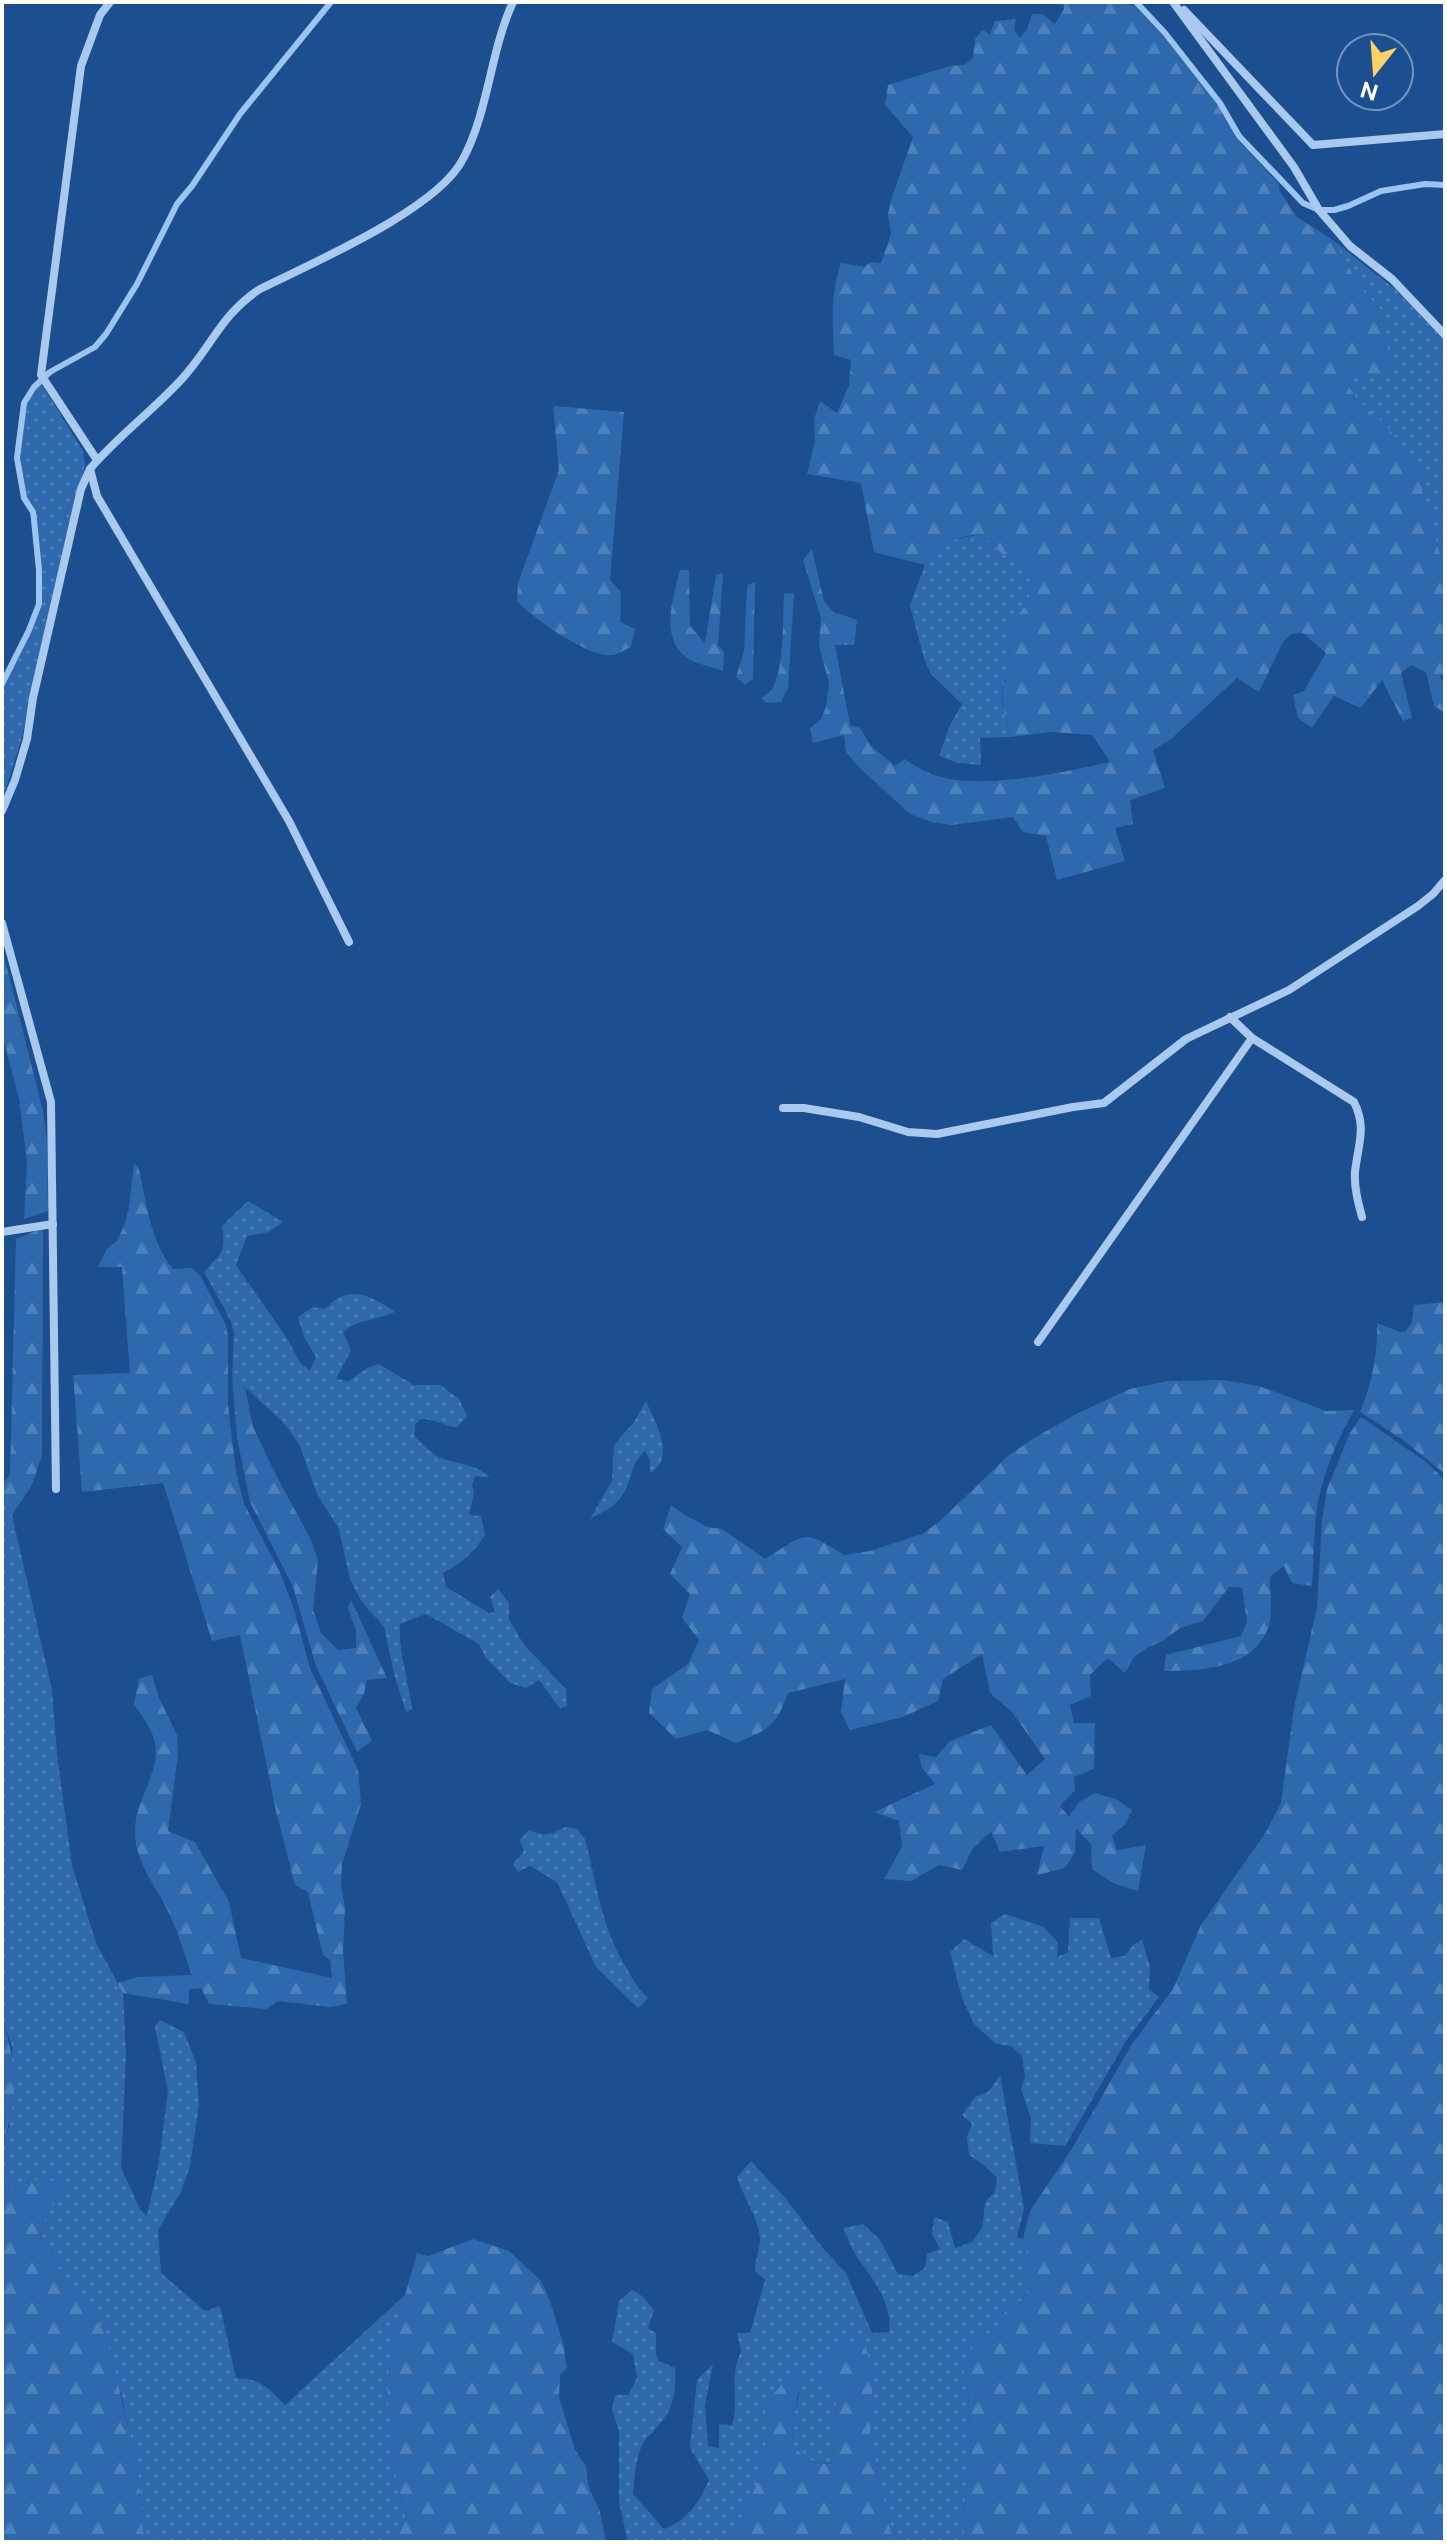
<svg xmlns="http://www.w3.org/2000/svg" width="1447" height="2544" viewBox="0 0 1447 2544" font-family="'Public Sans',sans-serif">
<defs>
<pattern id="grass-dots" width="8" height="8" patternUnits="userSpaceOnUse" patternTransform="scale(2)"><rect width="8" height="8" fill="#2e69ad"/><path d="M2 2h.1M6 6h.1" fill="none" stroke="#4d80b9" stroke-width="1.8" stroke-linecap="round"/></pattern>
<pattern id="forest-firs" width="22" height="20" patternUnits="userSpaceOnUse" patternTransform="scale(2)"><rect width="22" height="20" fill="#2e69ad"/><path d="M5 1l3.5 6h-7zM16 11l3.5 6h-7z" fill="#4d80b9"/></pattern>
</defs>
<rect width="100%" height="100%" fill="#1b4f8f"/>
<g fill="url(#grass-dots)">
<polygon points="1333,240 1396,290 1445,341 1445,571 1423,496 1420,471 1386,425 1358,401 1348,385 1345,373 1391,372 1381,310 1361,289"/>
<polygon points="41,383 83,451 85,465 21,741 2,801 2,688 31,630 41,604 41,570 36,520 35,511 26,497 19,458 26,404"/>
<path d="M981,534L1002,554L1024,564L1032,581L1029,604C1003,626 1009,643 1010,675C993,690 1007,716 1010,737L980,738L981,765L958,763L939,756L949,727L962,704L931,674L924,659L910,605L925,565L934,550L948,541Z"/>
<path d="M248,1201L283,1222L269,1232L247,1236L236,1265L286,1337L301,1364L310,1370L316,1357L305,1339L298,1317L313,1307L325,1309C347,1284 370,1294 395,1312C376,1320 359,1319 343,1332L351,1350L336,1379L349,1381L367,1368L379,1364L414,1385H440L459,1399L467,1416L457,1427C444,1426 433,1418 421,1419L415,1424V1437C425,1446 434,1457 447,1460C464,1465 476,1465 490,1477L475,1476L472,1485L474,1492L469,1515L481,1516L485,1535C473,1553 462,1563 443,1573L446,1587L489,1613L495,1612L490,1597L498,1589L509,1603V1619L524,1645L566,1689L567,1706L560,1709L539,1680L526,1688L510,1683L486,1658L479,1644L426,1614L400,1624C398,1653 409,1680 412,1709L406,1712L395,1677L384,1627L362,1602L350,1580L339,1529L317,1494L299,1444L282,1421L232,1376L234,1334L231,1321L204,1272C221,1252 226,1254 222,1226Z"/>
<path d="M646,1401C655,1422 677,1458 650,1473V1460L645,1451C632,1462 632,1476 625,1491C618,1505 603,1512 590,1519L612,1481L614,1445L634,1422Z"/>
<path d="M2,1497L12,1515L52,1690L57,1754L72,1865L96,1943L123,1993L126,2055L121,2168L140,2209L147,2216L159,2161L168,2091L155,2027L160,2020L184,2032L196,2063L199,2104L190,2166L181,2192L158,2230L161,2273L205,2311L220,2306L236,2378C262,2379 268,2388 285,2405L405,2295L393,2463L406,2519L393,2542H162L143,2532L138,2477L122,2396L94,2307L59,2270L40,2238L46,2214L62,2194L40,2179L13,2188L2,2177V2142L9,2127L12,2046L2,2019Z"/>
<path d="M565,1827L577,1829L585,1839C597,1883 600,1922 623,1962C631,1976 636,1987 648,1998L638,2008L596,1967L557,1882L530,1866L518,1872L513,1864L524,1851L520,1840L529,1830C544,1837 550,1835 565,1827Z"/>
<polygon points="1005,1914 1044,1927 1058,1943 1057,1957 1068,1952 1070,1918 1099,1918 1111,1958 1125,1956 1133,1945 1142,1940 1150,1967 1149,1989 1159,1997 1126,2041 1065,2146 1030,2143 1031,2118 1021,2089 1025,2077 1022,2056 1011,2046 996,2044 974,2024 962,1998 950,1952 964,1939 993,1956 991,1923"/>
<path d="M1000,2075L1024,2208L1017,2237L1023,2239L1027,2254L1021,2262L1028,2292L1019,2303L1006,2310L995,2332L979,2338L964,2369L968,2392L971,2448L963,2519L966,2542H893L870,2436V2364L864,2343L832,2351L828,2360L827,2384L837,2393L833,2463C811,2465 805,2458 792,2443L794,2417L800,2390L769,2429L760,2478L736,2528L718,2542H628L619,2502V2432L612,2409L615,2395H628L637,2378L633,2354L612,2342L619,2301L632,2290L642,2296L654,2310L648,2328L656,2333V2354L659,2361L675,2368C676,2392 674,2408 658,2426C655,2431 649,2435 645,2440C635,2456 635,2476 633,2494L664,2529C688,2520 699,2502 709,2480L690,2448L697,2380L713,2364L705,2405L708,2446L719,2448V2424L732,2425C740,2400 728,2376 741,2352L737,2333H750L765,2280L755,2271C755,2260 760,2249 760,2238C759,2219 743,2197 737,2177L751,2161L787,2200L821,2246L846,2273L872,2333L889,2332C892,2302 874,2281 857,2257C851,2248 847,2237 843,2228L863,2224L880,2240L898,2274L913,2276L925,2268L927,2254L940,2249L932,2234L934,2217L948,2222L955,2248L972,2242L982,2228L985,2203L995,2191L997,2178L984,2165L969,2155L967,2137L972,2124L962,2115L975,2097L988,2092Z"/>
</g>
<g fill="url(#forest-firs)">
<path d="M1063,2H1121L1135,6L1163,36L1218,105L1236,138L1279,184V190L1297,217L1333,240L1361,289L1381,310L1392,373L1345,374L1348,385L1358,401L1386,425L1420,471L1423,496L1445,571V672L1440,677L1445,685V713L1434,706L1426,672L1411,665L1401,673L1412,718L1403,721L1382,680L1361,708L1334,696L1312,728L1298,718L1293,695L1304,691L1326,653L1303,633L1291,634L1283,642L1259,692L1237,678L1171,739L1153,750L1165,788L1130,800L1133,824L1115,828L1125,861L1057,880L1046,836L1023,832L1013,817L952,825L931,822L910,814L861,769L846,752L844,735L813,743L810,728L821,719L826,707L829,683L819,646L821,618L803,560L812,549L824,602L834,612L857,620L854,645H835L850,725L860,728L871,746L895,766L905,759C915,766 926,773 938,776C980,790 1067,772 1110,762L1092,735L1052,732L1010,737C1007,716 994,691 1010,675C1009,641 1002,628 1029,603L1032,581L1024,564L1002,554L981,534C956,537 939,543 925,565L874,552L861,483L807,474L815,442L814,419L820,401L837,413L849,385L851,360L834,355C833,323 830,294 841,263L864,267L871,262L881,263L891,234L888,214L891,200L913,137L885,105L888,85L950,66L964,65L973,58L975,39L982,30L990,34L995,21L1016,19L1014,30L1020,38L1027,30L1032,14H1042L1055,24L1064,9Z"/>
<path d="M553,406L624,412L610,580L621,592L620,622L635,629L631,647C626,649 619,654 613,655C588,658 534,619 517,601L518,583L559,470Z"/>
<path d="M680,570H689L690,626L705,643L716,575L723,573L718,645L724,652L723,671C713,667 700,665 691,660C658,642 673,598 680,570Z"/>
<polygon points="755,582 753,679 745,685 736,677 744,652 747,585"/>
<path d="M794,593L788,688L781,702L766,703L761,698C766,695 772,691 774,685C784,665 783,618 784,594Z"/>
<polygon points="2,948 43,1111 47,1141 48,1211 24,1219 27,1162 19,1099 2,1034"/>
<path d="M134,1163L139,1169C146,1202 151,1243 173,1269L192,1268L200,1275L225,1323L228,1335V1405L236,1471L244,1504L279,1570L294,1609L310,1668L358,1770L361,1804L342,1864L341,1886L345,1908L343,1952L347,2004L330,2007L278,2001L266,2009L209,2004L201,1988L189,1989V2004L123,1993L117,1983L138,1977L192,1975C184,1954 178,1931 168,1911C156,1885 135,1863 135,1832C134,1800 161,1773 155,1743C152,1728 142,1716 134,1704L139,1679L152,1675L159,1698L177,1735L178,1755L168,1831L195,1842L229,1902L241,1958L332,1978L330,1960L323,1955L308,1892L295,1885L276,1811L240,1635L212,1641L163,1483L82,1492L73,1375L130,1373L122,1267H98L107,1249L117,1241L124,1226L129,1208Z"/>
<polygon points="43,1228 42,1456 31,1487 12,1515 2,1497 2,1484 10,1475 16,1239"/>
<path d="M1445,1302V1474L1403,1440L1360,1412C1372,1383 1378,1354 1377,1323L1400,1332L1406,1331L1412,1322L1414,1305Z"/>
<polygon points="232,1376 245,1388 253,1427 276,1475 310,1538 318,1560 313,1610 321,1633 338,1650 356,1648 356,1630 348,1608 351,1600 387,1678 367,1680 364,1694 356,1708 372,1741 357,1752 316,1666 293,1587 250,1502 237,1437"/>
<path d="M1222,1380L1259,1386L1326,1411L1354,1410C1336,1443 1320,1479 1316,1516C1313,1539 1314,1563 1312,1586L1292,1583L1284,1566L1270,1577C1270,1594 1274,1617 1266,1633C1249,1669 1198,1671 1164,1671L1166,1655L1241,1636L1247,1622L1242,1588L1229,1587L1203,1621L1180,1628L1164,1640L1147,1648L1134,1657L1125,1673L1108,1658L1090,1675L1091,1696L1070,1705L1074,1723H1095L1094,1769L1074,1777L1075,1790L1060,1806L1069,1817L1079,1802L1095,1793L1116,1799L1132,1810L1125,1825L1112,1835L1117,1850L1146,1845L1138,1891L1115,1884L1092,1869L1091,1844L1076,1829L1075,1853L1065,1868L1037,1875L1044,1846L1000,1852L991,1832L973,1848L962,1870L939,1865L911,1881L884,1879L902,1847L899,1821L874,1812L935,1784L922,1768L919,1754L936,1757L950,1741L991,1725L1027,1775L1045,1759L1012,1712L990,1693L982,1654L943,1679L938,1701L903,1717L850,1730L841,1712L845,1679L788,1693C776,1727 768,1730 736,1743L707,1730L676,1739L649,1713L652,1689L688,1664L699,1640L682,1618L690,1594L670,1574L682,1547L663,1529L671,1505L685,1515L707,1527L722,1529L765,1559C805,1535 801,1527 844,1555L870,1551L922,1534L940,1521L1008,1456L1031,1440L1076,1414L1130,1389L1168,1381Z"/>
<polygon points="1361,1417 1426,1462 1445,1480 1445,2542 966,2542 963,2519 971,2448 968,2392 964,2369 968,2353 979,2338 995,2332 1006,2310 1019,2303 1028,2293 1021,2262 1027,2254 1023,2239 1030,2211 1071,2150 1132,2044 1173,1989 1201,1925 1266,1832 1281,1803 1294,1708 1317,1607 1322,1520 1327,1489 1350,1433"/>
<path d="M2,2019C16,2060 20,2102 2,2142Z"/>
<polygon points="2,2177 13,2188 40,2179 66,2183 62,2194 46,2214 40,2238 59,2270 94,2307 112,2357 131,2440 138,2477 143,2532 162,2542 2,2542"/>
<polygon points="473,2239 509,2251 541,2281 550,2301 563,2343 567,2368 560,2375 559,2397 575,2450 586,2466 588,2485 600,2512 606,2542 393,2542 406,2518 393,2463 387,2385 394,2334 417,2253 428,2256"/>
<path d="M844,2341L865,2343L870,2364L872,2388L870,2436L893,2542H718L736,2528L760,2478L769,2429L764,2415L773,2395L785,2380L801,2378L794,2417L792,2443C805,2458 812,2466 833,2463L837,2393L827,2384L823,2372L832,2351Z"/>
</g>
<g fill="none" stroke-linecap="round" stroke-linejoin="round">
<g stroke="#9cc4f0" stroke-width="6">
<polyline points="1136,2 1165,33 1220,103 1239,136 1303,203 1319,210 1334,210 1348,206 1381,191 1425,184 1445,185"/>
<polyline points="2,684 29,630 39,604 39,570 34,520 33,512 24,498 17,458 24,403 34,387 50,372 95,347 106,334 137,284 177,204 192,186 240,114 331,2"/>
</g>
<g stroke="#a9c9ee" stroke-width="8">
<polyline points="1173,2 1294,167 1319,210 1332,225 1350,246 1392,279 1445,335"/>
<polyline points="1184,10 1313,145 1445,134"/>
<polyline points="97,460 41,375 81,66 100,15 110,2"/>
<polyline points="2,811 15,780 27,739 33,698 81,489 90,469"/>
<polyline points="2,923 51,1102 56,1489"/>
<path d="M349,942L289,821L97,496L90,469C117,437 151,412 179,382C210,350 220,315 260,289C312,263 437,210 463,159C489,110 490,52 513,2"/>
<path d="M1230,1017L1252,1038L1354,1102C1367,1128 1358,1144 1355,1172C1354,1187 1358,1202 1362,1217"/>
<polyline points="783,1108 804,1108 859,1117 908,1132 937,1134 1073,1107 1104,1103 1186,1039 1289,990 1418,906 1433,894 1445,880"/>
<polyline points="2,1232 53,1224"/>
<polyline points="1038,1342 1252,1038"/>
</g>
</g>
<rect width="1447" height="2544" fill="none" stroke="#ffffff" stroke-width="8"/>
<g transform="translate(1375 72) rotate(197)"><circle r="38" fill="#1b4f8f" stroke="#7695bc" stroke-width="2"/>
<path d="M0-6L14 30L0 20L-14 30Z" fill="#ffd166"/>
<text y="-12" font-size="22" font-weight="bold" text-anchor="middle" fill="#ffffff">N</text>
</g>
</svg>
